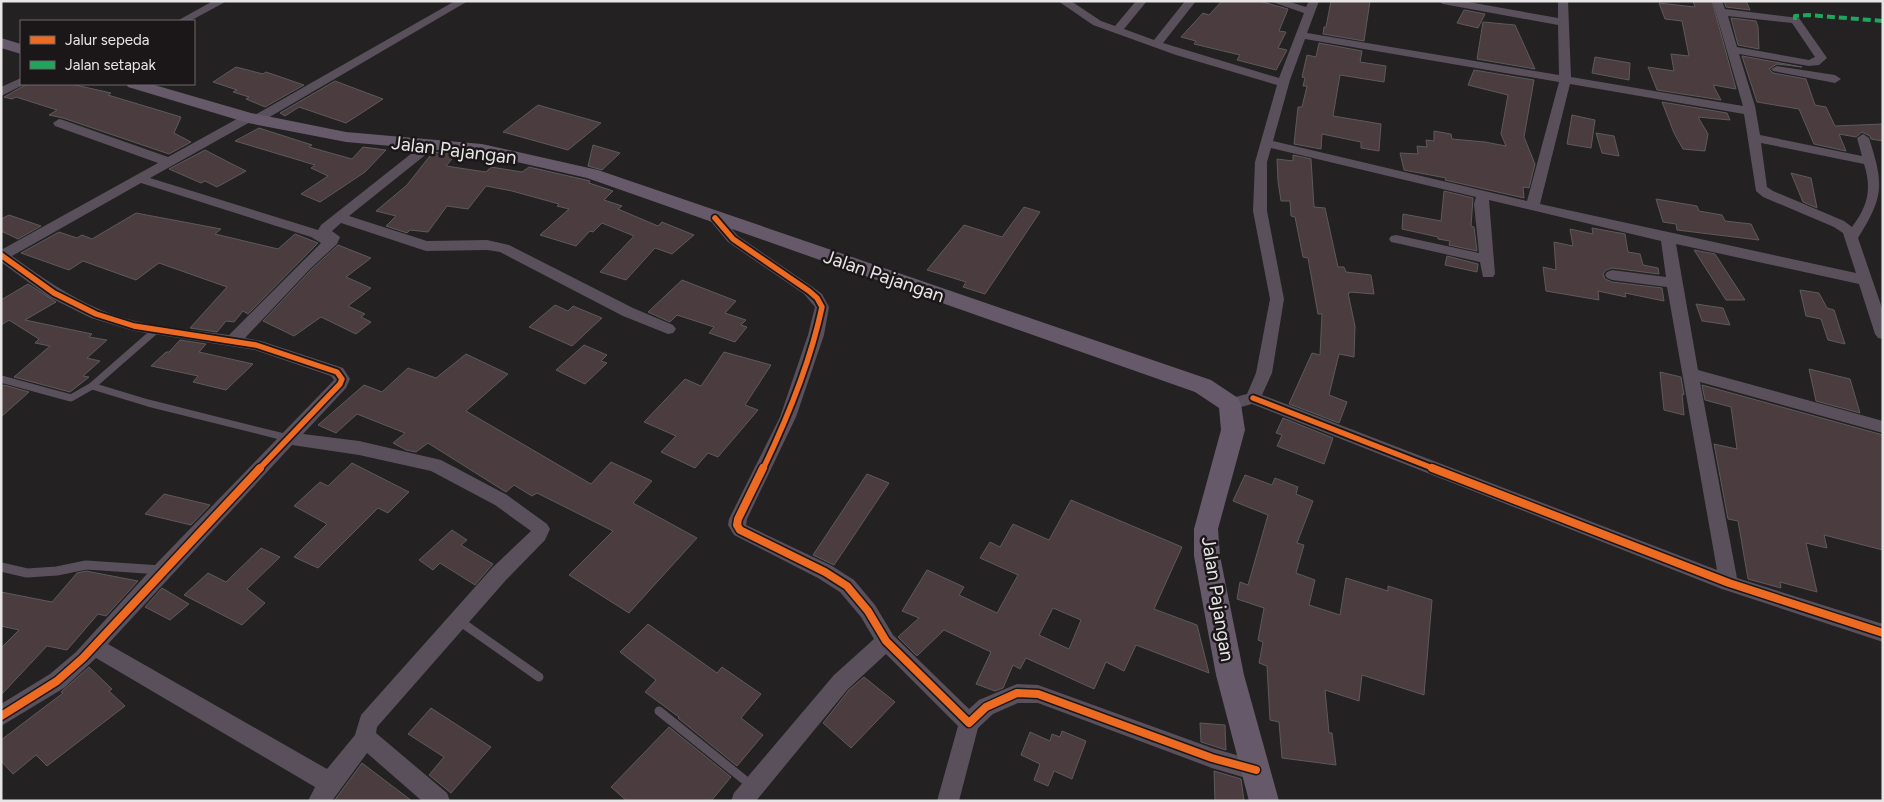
<svg xmlns="http://www.w3.org/2000/svg" width="1884" height="802" viewBox="0 0 1884 802" font-family="Figtree,sans-serif">
<rect width="100%" height="100%" fill="#232122"/>
<g fill="#4b3c3f" stroke="#5d5a5b" fill-rule="evenodd">
<polygon points="1222,1 1259,1 1288,9 1279,31 1286,32 1278,48 1287,50 1276,70 1237,60 1240,55 1194,44 1196,41 1181,37 1203,13 1209,15"/>
<polygon points="1331,1 1370,1 1364,41 1323,34 1324,27 1326,27"/>
<polygon points="1693,1 1712,1 1736,89 1713,85 1721,100 1657,90 1648,67 1674,71 1671,54 1689,56 1682,21 1665,19 1659,3 1695,7"/>
<polygon points="1724,1 1746,1 1750,10 1726,7"/>
<polygon points="1464,10 1485,14 1478,28 1457,23"/>
<polygon points="1731,18 1756,21 1758,27 1759,49 1738,45"/>
<polygon points="1483,22 1515,25 1535,69 1477,59"/>
<polygon points="1319,43 1362,51 1360,62 1386,66 1384,82 1340,75 1333,116 1381,124 1379,151 1361,148 1361,142 1322,134 1321,149 1294,144 1298,107 1302,107 1307,86 1303,86 1305,78 1302,77 1307,55 1316,57"/>
<polygon points="1742,56 1802,67 1777,64 1769,69 1773,73 1806,79 1815,105 1826,107 1835,126 1883,124 1883,141 1871,139 1870,136 1862,132 1856,137 1839,134 1846,151 1814,144 1799,109 1757,102"/>
<polygon points="1595,57 1630,63 1629,80 1592,73"/>
<polygon points="236,67 263,74 266,72 304,85 265,107 246,99 249,97 233,92 237,90 213,82"/>
<polygon points="1474,70 1534,80 1524,137 1535,164 1529,188 1523,187 1524,198 1445,180 1446,178 1404,170 1400,153 1418,154 1417,146 1427,147 1426,140 1434,141 1434,131 1451,134 1452,139 1485,142 1506,146 1501,134 1508,95 1468,85"/>
<polygon points="335,81 383,99 346,123 299,107 285,116 280,113"/>
<polygon points="27,84 71,84 111,93 108,95 181,117 174,133 191,142 169,154 63,118 49,115 57,110 16,97 12,99 4,97"/>
<polygon points="1662,102 1727,113 1730,120 1698,117 1708,134 1705,151 1683,149 1674,133"/>
<polygon points="538,105 601,123 568,150 503,132"/>
<polygon points="1572,115 1595,120 1591,148 1567,144"/>
<polygon points="259,128 312,145 309,147 352,159 363,147 386,150 365,172 320,202 301,194 328,176 311,168 315,165 235,141"/>
<polygon points="1596,133 1614,136 1619,156 1602,153"/>
<polygon points="593,145 620,153 602,170 588,166"/>
<polygon points="205,150 232,164 246,171 217,187 205,181 201,183 169,169"/>
<polygon points="433,152 456,154 446,166 486,172 491,167 522,172 529,167 586,180 590,181 589,183 613,191 604,200 622,206 618,209 658,226 662,222 694,235 672,254 655,248 626,280 600,272 634,236 602,223 593,232 590,231 576,246 540,235 569,209 557,206 559,204 512,191 486,186 468,209 447,206 428,232 410,230 407,233 386,226 396,216 376,211 407,185"/>
<polygon points="1293,155 1311,159 1314,207 1325,208 1338,267 1344,267 1346,272 1371,275 1374,294 1350,292 1350,293 1348,293 1355,326 1354,357 1339,354 1329,395 1347,402 1339,423 1289,404 1312,353 1320,355 1322,314 1318,314 1308,258 1303,257 1295,217 1291,216 1290,201 1281,201 1278,181 1277,159 1293,161"/>
<polygon points="1791,173 1811,178 1817,208 1803,202"/>
<polygon points="1444,191 1473,198 1471,226 1474,227 1477,251 1449,245 1450,241 1438,239 1438,237 1402,229 1403,214 1441,221"/>
<polygon points="1656,199 1697,206 1699,211 1722,215 1725,221 1751,224 1759,240 1677,230 1676,224 1663,222"/>
<polygon points="1024,207 1040,212 985,294 963,287 966,282 927,270 964,225 1002,237"/>
<polygon points="136,213 221,229 215,234 278,249 295,234 318,243 248,314 243,311 234,322 226,321 217,332 190,328 227,287 159,263 136,280 83,261 69,270 21,253 59,232 77,238 82,235 92,239"/>
<polygon points="9,215 41,226 18,239 1,231 1,219"/>
<polygon points="1592,228 1625,234 1628,252 1640,254 1643,265 1658,268 1659,274 1612,268 1606,270 1603,274 1605,279 1612,282 1662,288 1664,301 1625,293 1626,297 1598,291 1599,300 1546,291 1543,267 1556,270 1554,242 1573,246 1570,229 1593,234"/>
<polygon points="338,245 371,258 346,277 371,288 348,306 365,314 361,317 371,322 356,334 321,317 294,336 263,321 311,270"/>
<polygon points="1694,250 1715,254 1745,300 1726,300"/>
<polygon points="1447,256 1478,264 1477,272 1445,265"/>
<polygon points="682,280 736,301 725,313 746,320 741,325 747,327 735,342 709,333 714,327 677,315 670,322 648,312"/>
<polygon points="28,284 56,302 25,320 92,334 89,337 107,340 87,358 100,361 83,376 89,377 70,392 14,377 50,346 35,343 39,339 9,320 1,325 1,300"/>
<polygon points="1800,290 1819,293 1827,308 1834,310 1845,344 1828,340 1821,319 1806,316"/>
<polygon points="1696,304 1723,308 1730,325 1702,321"/>
<polygon points="555,305 568,311 573,306 602,318 572,346 529,327"/>
<polygon points="180,340 206,344 199,352 253,364 226,390 193,382 198,376 151,366 166,352 169,352"/>
<polygon points="584,345 607,355 601,361 607,363 585,384 556,370"/>
<polygon points="724,352 771,365 745,405 758,410 718,457 708,453 695,468 661,452 676,436 644,422 685,379 701,386"/>
<polygon points="466,354 508,374 466,411 591,484 611,462 652,481 633,503 697,538 629,613 569,575 613,531 537,493 532,496 514,485 506,492 428,443 416,452 406,450 393,443 405,433 357,414 336,433 318,425 364,385 382,392 408,368 436,378"/>
<polygon points="1809,369 1850,379 1860,413 1816,401"/>
<polygon points="1660,372 1681,377 1684,395 1682,394 1684,415 1664,410"/>
<polygon points="4,385 29,392 1,417 1,387"/>
<polygon points="1702,385 1883,435 1883,550 1824,535 1827,548 1806,543 1817,592 1780,582 1781,588 1748,579 1738,521 1728,519 1714,444 1737,449 1731,407 1705,400"/>
<polygon points="1283,418 1333,438 1324,464 1277,446 1282,435 1276,433"/>
<polygon points="352,463 409,492 388,513 378,508 318,568 294,557 327,524 294,506 320,482 328,486"/>
<polygon points="867,474 889,483 853,537 834,565 813,555"/>
<polygon points="1245,475 1272,485 1275,478 1298,487 1296,494 1313,501 1297,543 1304,545 1296,573 1315,580 1309,605 1340,615 1346,578 1388,591 1388,586 1432,600 1424,695 1362,675 1359,701 1325,690 1329,733 1332,733 1336,765 1282,758 1279,722 1270,720 1267,666 1259,663 1263,642 1258,640 1264,608 1237,599 1240,582 1248,585 1268,515 1233,501"/>
<polygon points="164,494 210,505 191,525 145,514"/>
<path d="M1071,500L1182,547L1154,609L1197,625L1209,673L1136,645L1124,671L1106,662L1094,689L1026,658L1020,669L1013,665L1003,688L995,691L976,684L991,652L944,630L917,656L898,637L919,618L902,611L927,570L964,587L959,595L997,613L1018,575L980,558L990,542L1000,547L1013,524L1049,540ZM1053,608L1081,620L1069,649L1039,635Z"/>
<polygon points="452,530 467,540 461,545 493,564 475,585 440,563 433,570 419,560"/>
<polygon points="261,548 280,557 247,589 265,603 242,625 184,595 208,573 226,582"/>
<polygon points="86,571 138,581 106,616 98,614 67,650 47,646 1,695 1,648 19,630 1,626 1,592 52,602 77,573"/>
<polygon points="162,588 189,604 170,620 145,607"/>
<polygon points="648,624 717,673 722,667 761,694 741,718 763,735 737,766 678,718 679,717 645,692 656,680 620,652"/>
<polygon points="89,667 112,689 109,691 125,706 47,766 36,755 13,774 1,761 1,740 63,693 61,692"/>
<polygon points="864,677 895,702 851,748 823,723 849,690"/>
<polygon points="431,708 491,747 451,793 429,775 444,757 408,734"/>
<polygon points="1200,723 1225,725 1226,750 1201,742"/>
<polygon points="669,727 731,777 711,801 627,801 611,787"/>
<polygon points="1062,731 1086,741 1072,779 1054,771 1048,786 1034,780 1040,764 1021,755 1030,732 1050,741 1052,734 1060,737"/>
<polygon points="362,763 412,801 334,801"/>
<polygon points="1214,771 1241,779 1244,801 1215,801"/>
</g>
<g fill="none" stroke-linecap="round" stroke-linejoin="round">
<g stroke="#59505c" stroke-width="7">
<polyline points="1,379 71,398 92,386 156,330"/>
<polyline points="92,386 148,403 288,438"/>
</g>
<g stroke="#59505c" stroke-width="9">
<polyline points="1,567 27,573 57,571 86,565 161,570"/>
<polyline points="458,620 539,677"/>
<polyline points="659,711 752,786"/>
</g>
<g fill="#59505c" fill-rule="evenodd">
<polygon points="213,1 227,1 190,21 177,21"/>
<path d="M455,1H468L261,122L252,121L150,178L318,230L321,225L426,142H434L436,145L434,148L349,216L427,241L487,240L509,245L633,308L673,325L676,329L673,333L668,334L623,316L500,252L487,250L426,251L341,223L332,231L340,237L337,244L310,269L245,338L261,341L343,368L350,379L346,388L303,434L359,441L441,460L507,495L547,524L550,529L545,540L506,580L377,727L376,733L447,793L450,801H422L367,753L332,801H308L315,787L96,658L64,688L1,726V704L50,674L76,652L156,564L334,380L331,376L255,350L134,331L91,318L49,297L1,262V250L158,163L55,126L53,123L59,119L63,120L168,157L244,115L253,116ZM141,183L311,237L321,243L229,335C187,329 141,327 101,310C68,296 40,276 12,256ZM292,445L359,455L431,471L495,505L531,531L492,568L361,715L355,735L327,769L108,644Z"/>
<path d="M1058,1H1071L1101,21L1115,26L1136,1H1147L1124,29L1154,40L1185,1H1196L1163,43L1279,78L1304,13L1269,1H1287L1306,7L1309,1H1319L1307,33L1559,75L1558,25L1443,4L1438,1H1463L1558,18V1H1568L1571,77L1743,106L1713,3L1714,1H1722L1725,9L1799,18L1827,58L1819,65L1809,66L1739,54L1755,106L1760,135L1862,156L1857,138L1863,134L1869,138C1884,185 1884,196 1858,238L1883,311V339L1878,338L1875,334L1859,284L1676,244L1698,370L1883,421V433L1700,382L1737,578L1883,624V642L1722,589L1252,404L1230,410L1224,408L1222,404L1224,400L1247,394L1256,373L1270,299L1253,211L1255,162L1277,85L1176,55L1093,25ZM1728,16L1792,23L1815,57L1809,60L1737,47ZM1305,39L1559,82L1527,201L1273,141L1290,80ZM1570,84L1744,114L1756,191L1763,197L1834,227L1843,233L1856,273L1540,204ZM1761,143L1864,164C1872,189 1868,206 1852,227L1844,221L1773,191L1767,187ZM1271,148L1476,197L1474,204L1479,253L1396,235L1391,236L1389,239L1391,242L1396,243L1480,262L1483,277H1493L1495,274L1489,200L1661,241L1666,277L1612,270L1607,272L1605,275L1607,278L1612,280L1667,287L1717,570L1262,395L1272,373L1284,299L1267,211V162Z"/>
<polygon points="1777,66 1835,75 1841,79 1835,83 1773,71 1771,69"/>
<polygon points="21,78 21,84 25,84 1,96 1,87"/>
<polygon points="715,214 720,215 738,236 814,288 822,294 829,307 824,335 796,417 747,519 746,525 832,566 854,580 875,605 893,635 969,709 979,700 1017,684 1038,685 1212,748 1264,763 1267,770 1264,777 1256,781 1212,768 1038,703 1018,703 993,714 978,728 959,801 937,801 958,726 886,654 848,689 756,801 731,801 734,793 834,675 874,639 861,617 840,592 818,578 734,535 728,525 729,519 780,417 808,335 815,307 804,294 728,242 708,218 710,215"/>
</g>
<g fill="#665969" fill-rule="evenodd">
<polygon points="1,38 21,44 21,54 1,48"/>
<polygon points="126,84 151,84 251,113 346,132 482,144 598,170 1211,380 1238,398 1241,404 1245,430 1218,529 1220,556 1244,675 1279,801 1249,801 1216,675 1194,556 1194,529 1221,430 1219,408 1195,392 587,178 482,154 346,142 248,123 128,87"/>
</g>
<polyline stroke="#20a55d" stroke-width="4" stroke-dasharray="8 4" stroke-linecap="butt" points="1795,20 1795,16 1808,15 1883,21"/>
<g stroke="#1b1719" stroke-width="9">
<g id="cycleway-far1">
<path d="M715,218L733,239L809,291L817,298L822,307C810,364 788,417 763,469"/>
<polyline points="1,255 54,293 96,314 134,326 256,345 337,372 342,379 340,384 259,469"/>
<polyline points="1253,398 1435,469"/>
</g>
</g>
<g stroke="#1b1719" stroke-width="11">
<g id="cycleway">
<polyline points="763,468 738,519 737,525 740,530 825,572 847,586 868,611 886,641 969,723 986,707 1017,693 1038,694 1212,758 1256,770"/>
<polyline points="1432,468 1729,583 1883,633"/>
<polyline points="1,716 57,681 83,658 260,468"/>
</g>
</g>
<use href="#cycleway-far1" stroke="#ed6a23" stroke-width="5.5"/>
<use href="#cycleway" stroke="#ed6a23" stroke-width="8"/>
</g>
<g text-anchor="middle" dominant-baseline="central" stroke-width="5" stroke-linejoin="round" paint-order="stroke">
<g font-size="19" fill="#e8e5e6" stroke="#1b1719">
<text transform="translate(454 150) rotate(7)">Jalan Pajangan</text>
<text transform="translate(884 276) rotate(19)">Jalan Pajangan</text>
<text transform="translate(1218 599) rotate(81)">Jalan Pajangan</text>
</g>
</g>
<rect width="1884" height="802" fill="none" stroke="#e8e5e6" stroke-width="5"/>
<rect x="20" y="20" width="175" height="65" fill="#1b1719" stroke="#6d696b"/>
<rect x="30" y="36" width="25" height="8" fill="#ed6a23" stroke="#6d696b"/>
<text x="65" y="45" font-size="15" fill="#e8e5e6">Jalur sepeda</text>
<rect x="30" y="61" width="25" height="8" fill="#20a55d" stroke="#6d696b"/>
<text x="65" y="70" font-size="15" fill="#e8e5e6">Jalan setapak</text>
</svg>
